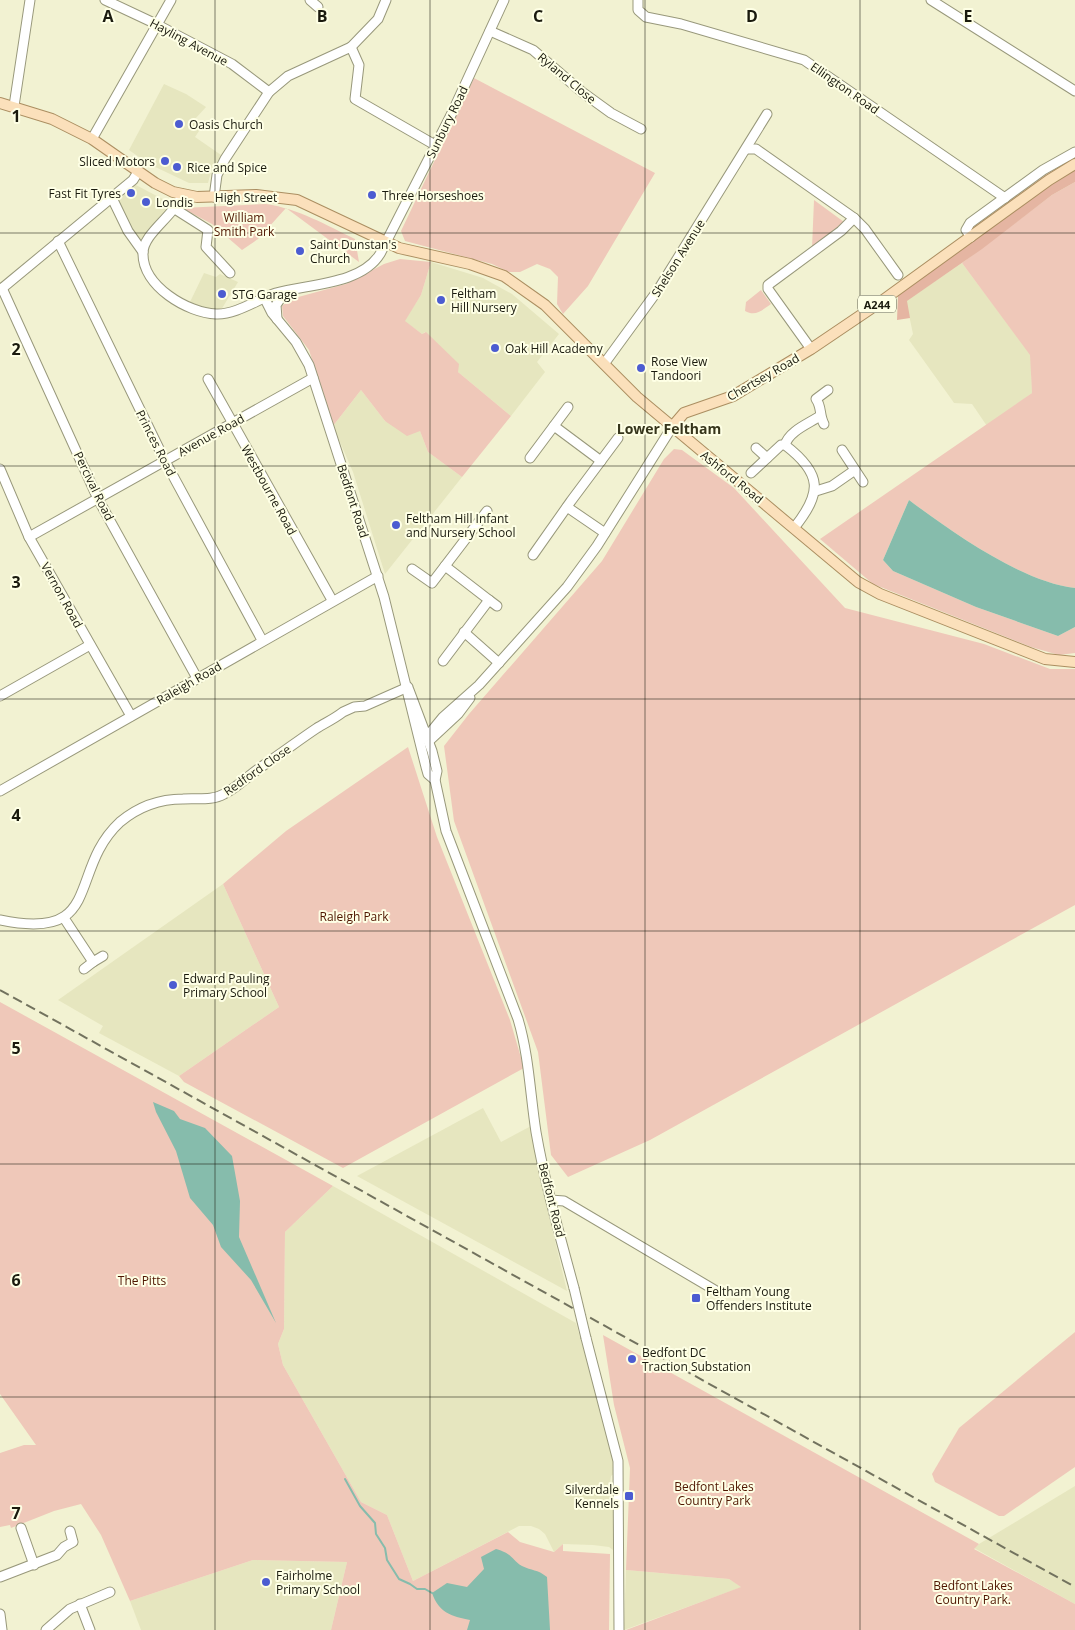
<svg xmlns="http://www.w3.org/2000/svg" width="1075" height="1630" viewBox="0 0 1075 1630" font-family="'Open Sans',sans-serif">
<rect width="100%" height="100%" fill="#f2f2d2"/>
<g fill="#e6e6bf">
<polygon points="164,84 186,94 206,107 195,119 203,125 195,137 221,155 211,172 208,183 189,183 149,164 129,150"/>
<polygon points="134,184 172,204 141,240 137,240 117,202"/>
<polygon points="431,262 483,278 512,294 559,334 537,362 545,372 511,416 458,372 425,332 422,334 404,321 421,295"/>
<polygon points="962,263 1031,355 1032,393 987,426 972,404 954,403 952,400 909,340 913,334 906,301"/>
<polygon points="204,273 216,277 220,274 238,282 221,310 206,309 190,302"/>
<polygon points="361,390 385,421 420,431 428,452 462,477 385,574 353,472 333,426"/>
<polygon points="223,884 279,1007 179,1076 99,1033 103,1026 58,1000"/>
<polygon points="483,1108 501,1142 531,1126 538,1170 567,1291 357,1176"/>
<polygon points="333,1186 576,1323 615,1459 615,1473 611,1476 610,1483 616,1490 613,1550 609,1547 593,1545 563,1544 554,1552 545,1534 539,1529 531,1526 519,1526 413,1581 387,1515 361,1502 283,1365 278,1344 284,1329 285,1232"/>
<polygon points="1075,1486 1075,1604 974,1548 979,1544"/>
<polygon points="253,1560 347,1562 331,1630 141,1630 130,1601"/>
<polygon points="626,1570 729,1579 742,1587 624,1630"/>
</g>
<g fill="#efc8b9">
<polygon points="474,78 655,173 588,286 563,314 557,304 558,277 550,269 537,264 520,272 509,272 492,264 405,241 401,231"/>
<polygon points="1075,152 1075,164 971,237 967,227"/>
<path d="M1075,182V588C1022,582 952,532 909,500L883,560L893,571L976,607L1058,636L1075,627V653L1059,655L1031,647L873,584L820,539L1032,393L1030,355L962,263L1052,195Z"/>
<polygon points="814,200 844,222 812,248"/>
<path d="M266,204C299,209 326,225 355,239L359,262L286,208L258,239L242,250L212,224L182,208Z"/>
<polygon points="400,259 431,262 421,295 405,321 422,334 426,332 459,364 458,372 511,416 462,477 428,452 420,431 407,436 385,421 361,390 333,426 309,350 283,316 282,306 291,299 346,284 384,264"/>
<path d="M761,290L771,304C762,310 756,317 745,311L746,302Z"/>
<polygon points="674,449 682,450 734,488 845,608 984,644 1050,669 1075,669 1075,905 650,1140 568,1177 551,1155 538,1052 454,821 444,746 469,714 602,561 664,459"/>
<polygon points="408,747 437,837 510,1020 524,1068 343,1168 184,1082 179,1076 279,1007 223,884 286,831"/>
<polygon points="0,1002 333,1186 285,1232 284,1329 278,1344 283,1365 361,1502 387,1515 413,1581 508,1532 520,1542 554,1552 563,1544 563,1551 610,1554 609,1630 331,1630 347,1562 253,1560 130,1601 101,1535 81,1504 54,1511 11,1528 10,1525 0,1527 0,1453 24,1445 36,1445 0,1394"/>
<polygon points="1075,1332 1075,1467 1004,1516 999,1516 935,1482 932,1474 959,1428"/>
<polygon points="603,1335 979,1544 974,1549 1075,1604 1075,1630 626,1630 741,1587 729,1579 626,1570 630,1468 614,1405"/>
</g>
<polygon fill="#e5b5a2" points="1075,168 1075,182 1052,195 982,249 907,301 910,318 897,320 898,295 1046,186"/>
<g fill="#86bcac">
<path d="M909,500C952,532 1022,582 1075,588V627L1058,636L976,607L893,571L883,560Z"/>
<polygon points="153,1102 174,1111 180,1119 205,1128 232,1156 240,1201 239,1237 276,1323 251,1280 221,1247 213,1225 190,1198 176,1151 156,1112"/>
<path d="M496,1549C514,1554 511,1560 522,1566C532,1571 537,1569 547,1577L550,1630H467L470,1620C451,1616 439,1613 432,1593L447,1583L467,1587L484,1569L481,1557Z"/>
</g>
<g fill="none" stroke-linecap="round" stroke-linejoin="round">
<polyline stroke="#86bcac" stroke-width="2" points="345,1479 360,1506 375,1523 376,1534 385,1548 387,1560 399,1579 410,1584 417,1589 425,1589 432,1593"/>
<g stroke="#98987b" stroke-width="11">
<g id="minor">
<polyline points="105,0 154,23 232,64 269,92"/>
<polyline points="310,0 318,7"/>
<polyline points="638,0 638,10 646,17 681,24 804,60 1005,198"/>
<polyline points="931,0 1075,91"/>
<polyline points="490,31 533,50 582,92 611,113 641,129"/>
<polyline points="351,47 378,19 386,0"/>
<polyline points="14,106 30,0"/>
<polyline points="92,139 171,0"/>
<polyline points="747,149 756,149 854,218 865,229 898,275"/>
<path d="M182,194C175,216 143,233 143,253C142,286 188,313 216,314C236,315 258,299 276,293C307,284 361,285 380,254L452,113L504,0"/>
<polyline points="214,197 217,175 225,159 269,92 288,76 351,47 359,65 355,99 435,145"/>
<polyline points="112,198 128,231 143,252"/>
<polyline points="175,209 208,230 206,247 230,273"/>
<polyline points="971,237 966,230 970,223 1043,170 1075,152"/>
<polyline points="58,241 165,461 262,640"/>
<polyline points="2,288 98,499 197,678"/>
<polyline points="0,290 133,180 138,172"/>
<polyline points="265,299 272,313 296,342 309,365 384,597 426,767 428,774 435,780"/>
<polyline points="277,319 276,305 285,292"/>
<polyline points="811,349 768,289 768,285 841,231 854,218"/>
<polyline points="604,364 658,290 767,114"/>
<polyline points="208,379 332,600"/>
<path d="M824,424C819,415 822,407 816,399L828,390"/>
<polyline points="554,426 601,461"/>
<path d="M785,445C789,431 808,424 820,416"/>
<polyline points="756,448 767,458"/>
<polyline points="842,450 863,482"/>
<polyline points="530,458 568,407"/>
<polyline points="0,469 29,537 131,716"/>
<path d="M751,473L781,445H785C823,474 822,493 794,528"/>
<polyline points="816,491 832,486 855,470"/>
<polyline points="567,507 605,533"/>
<polyline points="29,537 313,378"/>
<polyline points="533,555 571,501 618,438"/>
<polyline points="412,569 432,583 487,511"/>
<polyline points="489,600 497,606"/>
<polyline points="464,632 499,663"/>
<polyline points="443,661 489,600 445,566"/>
<path d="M409,690L432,751L437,771L435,780L446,831L518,1019C529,1056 530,1093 536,1132C545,1184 560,1236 574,1288"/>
<polyline points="0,696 90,645"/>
<polyline points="425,739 443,717 479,685 567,587 597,546 672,427"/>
<polyline points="429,741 458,714 470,698"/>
<polyline points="0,791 378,576"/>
<polyline points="64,918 93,962 103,956"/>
<path d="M0,920C105,942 67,871 120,822C138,807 160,799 183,799C197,798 212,801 224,794C238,787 250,774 264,765C282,753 299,740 317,728C325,723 334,719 343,712L354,707L365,706L408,687"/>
<polyline points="84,969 93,962"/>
<polyline points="551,1200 564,1201 718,1292"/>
<polyline points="586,1338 618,1461 619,1630"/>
<polyline points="21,1528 34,1565"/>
<polyline points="0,1577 57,1555 64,1547 73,1542 70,1531"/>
<polyline points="80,1604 90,1630"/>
<polyline points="0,1614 2,1630"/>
<polyline points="46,1630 70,1609 110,1592"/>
</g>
</g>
<g stroke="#ab8e61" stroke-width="12">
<g id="major">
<polyline points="0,103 52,119 92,139 155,183 173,192 197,197 256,195 297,200 399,248 470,264 504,276 545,305 637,397 858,582 880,594 1045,659 1075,662"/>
<polyline points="672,427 684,413 733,396 811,349 879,303 1049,180 1075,164"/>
</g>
</g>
<use href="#minor" stroke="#fff" stroke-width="9"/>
<use href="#major" stroke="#fbe0bb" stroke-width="10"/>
<polyline stroke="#72725e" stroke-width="2" stroke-dasharray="10 5" stroke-linecap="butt" points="0,990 1075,1587"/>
<g stroke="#98987b" stroke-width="11" stroke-linecap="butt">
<polyline id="minor-bridge" points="574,1288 586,1338"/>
</g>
<use href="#minor-bridge" stroke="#fff" stroke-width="9"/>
</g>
<path fill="none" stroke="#1a1a0e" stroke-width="1" stroke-opacity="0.55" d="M215,0V1630M430,0V1630M645,0V1630M860,0V1630M0,233H1075M0,466H1075M0,699H1075M0,931H1075M0,1164H1075M0,1397H1075"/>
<g fill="#4c5cd1" stroke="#feffe5" stroke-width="2">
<circle cx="179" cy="124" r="5"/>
<circle cx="165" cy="161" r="5"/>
<circle cx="177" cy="167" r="5"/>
<circle cx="131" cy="193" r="5"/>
<circle cx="372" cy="195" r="5"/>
<circle cx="146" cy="202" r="5"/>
<circle cx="300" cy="251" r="5"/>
<circle cx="222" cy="294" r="5"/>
<circle cx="441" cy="300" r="5"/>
<circle cx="495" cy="348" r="5"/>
<circle cx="641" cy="368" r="5"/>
<circle cx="396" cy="525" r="5"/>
<circle cx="173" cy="985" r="5"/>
<rect x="691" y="1293" width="10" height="10" rx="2.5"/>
<circle cx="632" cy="1359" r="5"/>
<rect x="624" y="1491" width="10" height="10" rx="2.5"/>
<circle cx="266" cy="1582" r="5"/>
</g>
<g text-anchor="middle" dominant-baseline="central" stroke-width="4" stroke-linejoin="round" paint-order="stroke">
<rect fill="#feffe5" stroke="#5e5f4e" stroke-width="1" x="858" y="295.5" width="38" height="17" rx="4"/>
<g font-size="11" font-weight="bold" fill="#1a1a0e">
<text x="877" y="304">A244</text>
</g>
<g font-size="12" fill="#1a1a0e" stroke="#feffe5">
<text transform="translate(189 42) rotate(28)">Hayling Avenue</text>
<text transform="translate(567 78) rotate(40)">Ryland Close</text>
<text transform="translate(845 88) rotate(35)">Ellington Road</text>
<text transform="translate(447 122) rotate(-64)">Sunbury Road</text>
<text x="246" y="197">High Street</text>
<text transform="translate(678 258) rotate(-58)">Shelson Avenue</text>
<text transform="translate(763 377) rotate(-30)">Chertsey Road</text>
<text transform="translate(211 435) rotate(-29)">Avenue Road</text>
<text transform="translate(156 443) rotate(63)">Princes Road</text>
<text transform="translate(732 477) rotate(39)">Ashford Road</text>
<text transform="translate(94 486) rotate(64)">Percival Road</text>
<text transform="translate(269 490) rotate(61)">Westbourne Road</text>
<text transform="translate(353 501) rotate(72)">Bedfont Road</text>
<text transform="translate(62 595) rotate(61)">Vernon Road</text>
<text transform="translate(189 683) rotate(-30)">Raleigh Road</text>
<text transform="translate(257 770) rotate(-35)">Redford Close</text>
<text transform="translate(552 1200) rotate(76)">Bedfont Road</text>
</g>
<g font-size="12" fill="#1a1a0e" stroke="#feffe5" text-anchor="start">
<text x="189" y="124">Oasis Church</text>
<text x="155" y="161" text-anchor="end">Sliced Motors</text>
<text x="187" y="167">Rice and Spice</text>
<text x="121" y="193" text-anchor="end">Fast Fit Tyres</text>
<text x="382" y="195">Three Horseshoes</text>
<text x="156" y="202">Londis</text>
<text x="310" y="244">Saint Dunstan's<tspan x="310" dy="14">Church</tspan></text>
<text x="451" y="293">Feltham<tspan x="451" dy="14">Hill Nursery</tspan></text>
<text x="232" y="294">STG Garage</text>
<text x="505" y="348">Oak Hill Academy</text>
<text x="651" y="361">Rose View<tspan x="651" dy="14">Tandoori</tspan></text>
<text x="406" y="518">Feltham Hill Infant<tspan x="406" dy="14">and Nursery School</tspan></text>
<text x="183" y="978">Edward Pauling<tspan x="183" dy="14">Primary School</tspan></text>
<text x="706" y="1291">Feltham Young<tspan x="706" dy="14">Offenders Institute</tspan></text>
<text x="642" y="1352">Bedfont DC<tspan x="642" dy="14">Traction Substation</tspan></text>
<text x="619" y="1489" text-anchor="end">Silverdale<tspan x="619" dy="14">Kennels</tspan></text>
<text x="276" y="1575">Fairholme<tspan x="276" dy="14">Primary School</tspan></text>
</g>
<g font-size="12" fill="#4f1600" stroke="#feffe5">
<text x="244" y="217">William<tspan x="244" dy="14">Smith Park</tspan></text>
<text x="354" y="916">Raleigh Park</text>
<text x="142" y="1280">The Pitts</text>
<text x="714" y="1486">Bedfont Lakes<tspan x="714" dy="14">Country Park</tspan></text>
<text x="973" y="1585">Bedfont Lakes<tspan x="973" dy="14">Country Park.</tspan></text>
</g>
<g font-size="14" font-weight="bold" fill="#36351b" stroke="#feffe5">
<text x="669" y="428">Lower Feltham</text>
</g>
</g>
<g font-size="16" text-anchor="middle" font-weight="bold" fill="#1a1a0e" stroke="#feffe5" stroke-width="4" stroke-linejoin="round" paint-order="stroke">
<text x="108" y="22">A</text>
<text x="322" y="22">B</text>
<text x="538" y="22">C</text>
<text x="752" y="22">D</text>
<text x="968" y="22">E</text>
<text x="16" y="122">1</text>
<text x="16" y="355">2</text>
<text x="16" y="588">3</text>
<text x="16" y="821">4</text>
<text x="16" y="1054">5</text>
<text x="16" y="1286">6</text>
<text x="16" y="1519">7</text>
</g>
</svg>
